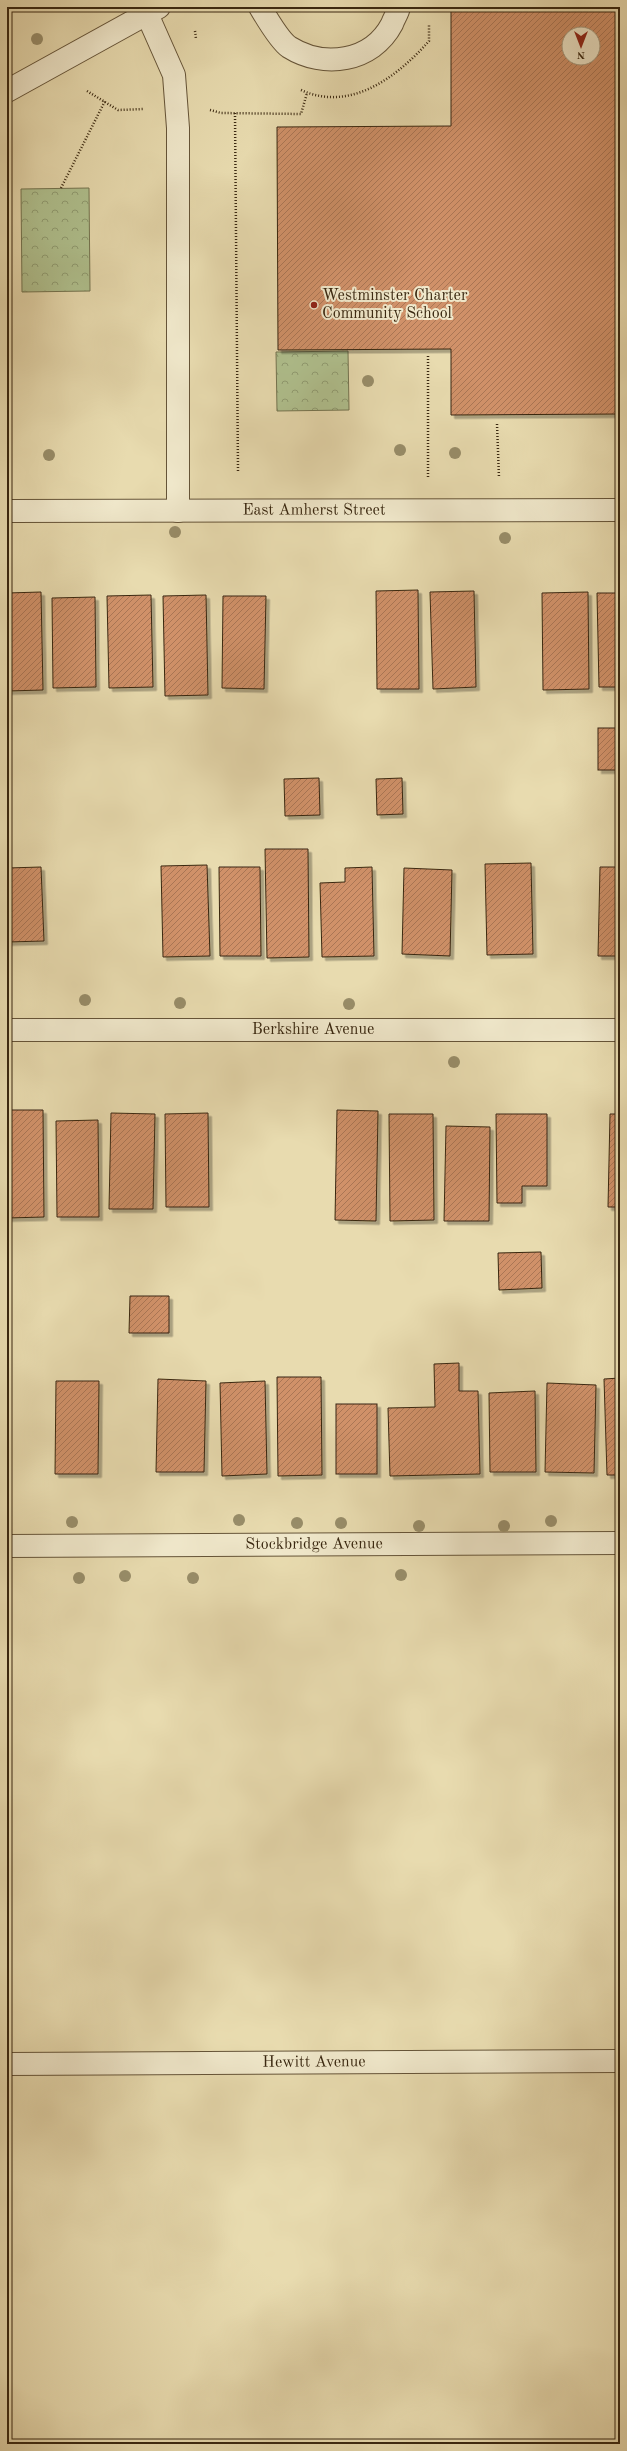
<svg xmlns="http://www.w3.org/2000/svg" width="627" height="2451" viewBox="0 0 627 2451" font-family="'Old Standard TT',serif">
<defs>
<pattern id="park-crowns" width="20" height="18" patternUnits="userSpaceOnUse"><rect width="20" height="18" fill="#b0c18f"/><path d="M2 6a3 3 0 1 1 6 0M12 15a3 3 0 1 1 6 0" fill="none" stroke="#909d73"/></pattern>
<pattern id="building-hatch" width="6" height="6" patternUnits="userSpaceOnUse"><rect width="6" height="6" fill="#d09169"/><path d="M-1 1l2-2M0 6l6-6M5 7l2-2" fill="none" stroke="#aa7655"/></pattern>
<filter id="shadow"><feDropShadow dx="3.5" dy="3.5" stdDeviation="0" flood-color="#0004"/></filter>
</defs>
<rect width="100%" height="100%" fill="#e8dbaf"/>
<filter id="stains"><feTurbulence type="fractalNoise" baseFrequency=".005" numOctaves="4"/><feColorMatrix values="0 0 0 0 .2 0 0 0 0 .09 0 0 0 0 .02 0 0 0 .5 -.17"/></filter>
<radialGradient id="worn" r=".72"><stop offset=".6" stop-color="#630" stop-opacity="0"/><stop offset="1" stop-color="#630" stop-opacity=".3"/></radialGradient>
<g fill="url(#park-crowns)" stroke="#747450">
<polygon points="89,188 90,291 22,292 21,189"/>
<polygon points="348,351 349,410 277,411 276,352"/>
</g>
<g fill="url(#building-hatch)" stroke="#392710" fill-rule="evenodd" filter="url(#shadow)">
<path d="M451,7H620V414L451,415V349L278,350L277,127L451,126ZM569,34H593V58H569Z"/>
<polygon points="418,590 419,689 377,689 376,591"/>
<polygon points="474,591 476,687 433,689 430,592"/>
<polygon points="41,592 43,690 7,691 7,593"/>
<polygon points="588,592 589,689 543,690 542,593"/>
<polygon points="597,593 620,593 620,687 599,687"/>
<polygon points="151,595 153,687 109,688 107,596"/>
<polygon points="206,595 208,695 165,696 163,596"/>
<polygon points="223,596 266,596 264,689 222,688"/>
<polygon points="95,597 96,687 53,688 52,598"/>
<rect x="598" y="728" width="22" height="42"/>
<polygon points="319,778 320,815 285,816 284,779"/>
<polygon points="402,778 403,814 377,815 376,779"/>
<polygon points="265,849 308,849 309,957 267,958"/>
<polygon points="531,863 533,954 487,955 485,864"/>
<polygon points="207,865 210,956 163,957 161,866"/>
<polygon points="41,867 44,941 7,942 7,868"/>
<polygon points="219,867 260,867 261,956 220,956"/>
<polygon points="372,867 374,956 322,957 320,883 345,882 345,868"/>
<polygon points="600,867 620,867 620,956 598,956"/>
<polygon points="404,868 452,870 450,956 402,954"/>
<polygon points="7,1110 43,1110 44,1217 7,1218"/>
<polygon points="337,1110 378,1111 376,1221 335,1220"/>
<polygon points="111,1113 155,1114 153,1209 109,1209"/>
<polygon points="208,1113 209,1207 166,1207 165,1114"/>
<polygon points="389,1114 433,1114 434,1220 390,1221"/>
<polygon points="496,1114 547,1114 547,1186 522,1186 522,1203 497,1203"/>
<polygon points="610,1114 620,1114 620,1207 608,1207"/>
<polygon points="98,1120 99,1217 57,1217 56,1121"/>
<polygon points="446,1126 490,1127 489,1221 444,1221"/>
<polygon points="541,1252 542,1288 499,1290 498,1253"/>
<polygon points="130,1296 169,1296 169,1333 129,1333"/>
<polygon points="459,1363 459,1391 478,1391 480,1474 390,1476 388,1408 435,1407 434,1364"/>
<polygon points="277,1377 321,1377 322,1475 278,1476"/>
<polygon points="620,1378 620,1475 607,1475 604,1379"/>
<polygon points="158,1379 206,1381 204,1472 156,1472"/>
<polygon points="56,1381 99,1381 98,1474 55,1474"/>
<polygon points="265,1381 267,1474 222,1476 220,1383"/>
<polygon points="547,1383 596,1385 594,1473 545,1472"/>
<polygon points="535,1391 536,1472 490,1472 489,1393"/>
<rect x="336" y="1404" width="41" height="70"/>
</g>
<g fill="none" stroke-linecap="round" stroke-linejoin="round">
<g stroke="#655438" stroke-width="24">
<g id="minor">
<path d="M260,7C266,17 279,40 289,47C324,69 372,62 392,24C394,18 398,13 399,7"/>
<polyline points="147,14 174,75 178,128 178,511"/>
<polyline points="7,91 159,7"/>
<path id="s1" d="M7,511L620,510"/>
<path id="s2" d="M7,1030H620"/>
<path id="s3" d="M7,1546L620,1543"/>
<path id="s4" d="M7,2064L620,2061"/>
</g>
</g>
<g stroke="#392710" stroke-width="2.5" stroke-dasharray="1 2" stroke-linecap="butt">
<polyline points="195,31 196,39"/>
<path d="M301,90C351,113 398,76 429,41V25"/>
<polyline points="87,91 118,110 144,109"/>
<polyline points="210,110 221,113 301,114 307,93"/>
<polyline points="235,113 238,471"/>
<polyline points="61,188 105,101"/>
<polyline points="428,356 428,478"/>
<polyline points="497,424 499,478"/>
</g>
<use href="#minor" stroke="#f0e8cb" stroke-width="22"/>
</g>
<g fill="#988d69">
<circle cx="37" cy="39" r="6"/>
<circle cx="368" cy="381" r="6"/>
<circle cx="400" cy="450" r="6"/>
<circle cx="455" cy="453" r="6"/>
<circle cx="49" cy="455" r="6"/>
<circle cx="175" cy="532" r="6"/>
<circle cx="505" cy="538" r="6"/>
<circle cx="85" cy="1000" r="6"/>
<circle cx="180" cy="1003" r="6"/>
<circle cx="349" cy="1004" r="6"/>
<circle cx="454" cy="1062" r="6"/>
<circle cx="239" cy="1520" r="6"/>
<circle cx="551" cy="1521" r="6"/>
<circle cx="72" cy="1522" r="6"/>
<circle cx="297" cy="1523" r="6"/>
<circle cx="341" cy="1523" r="6"/>
<circle cx="419" cy="1526" r="6"/>
<circle cx="504" cy="1526" r="6"/>
<circle cx="401" cy="1575" r="6"/>
<circle cx="125" cy="1576" r="6"/>
<circle cx="79" cy="1578" r="6"/>
<circle cx="193" cy="1578" r="6"/>
</g>
<circle fill="#8f2418" stroke="#f0e8cb" stroke-width="1.5" cx="314" cy="305" r="4"/>
<g text-anchor="middle" dominant-baseline="central" stroke-width="4" stroke-linejoin="round" paint-order="stroke">
<g font-size="16" fill="#392710" stroke="#f0e8cb" text-anchor="start">
<text x="322" y="296">Westminster Charter<tspan x="322" dy="18">Community School</tspan></text>
</g>
<g font-size="16" fill="#392710" stroke="#f0e8cb">
<text stroke="none"><textPath href="#s1" startOffset="307">East Amherst Street</textPath></text>
<text stroke="none"><textPath href="#s2" startOffset="306">Berkshire Avenue</textPath></text>
<text stroke="none"><textPath href="#s3" startOffset="307">Stockbridge Avenue</textPath></text>
<text stroke="none"><textPath href="#s4" startOffset="307">Hewitt Avenue</textPath></text>
</g>
</g>
<rect width="627" height="2451" fill="none" stroke="#e8dbaf" stroke-width="24"/>
<rect x="8" y="8" width="611" height="2435" fill="none" stroke="#392710" stroke-width="2"/>
<rect x="12" y="12" width="603" height="2427" fill="none" stroke="#392710"/>
<g transform="translate(581 46) rotate(180)"><circle r="19" fill="#f0e8cb" stroke="#a79b80"/>
<path d="M0-3L7 15L0 10L-7 15Z" fill="#8f2418"/>
<text y="-6" font-size="11" font-weight="bold" text-anchor="middle" fill="#392710">N</text>
</g>
<rect width="100%" height="100%" filter="url(#stains)"/>
<rect width="100%" height="100%" fill="url(#worn)"/>
</svg>
